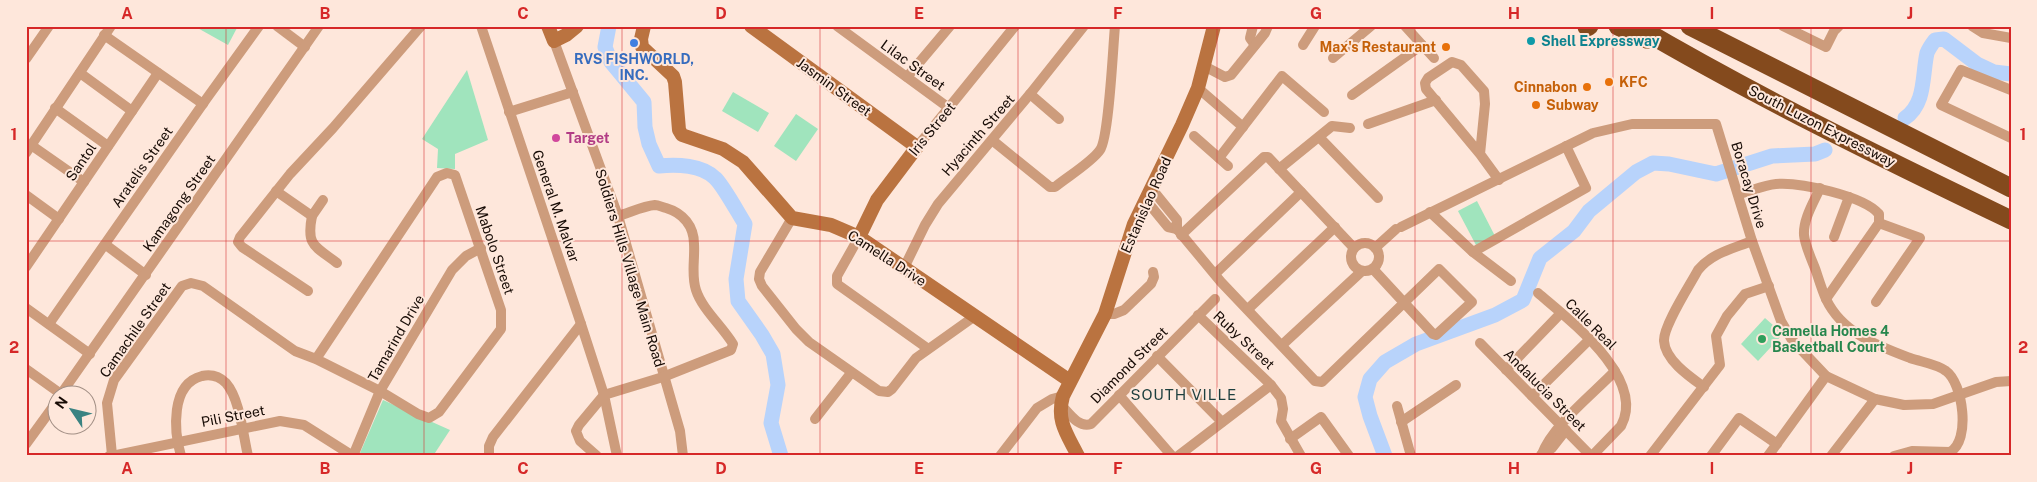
<svg xmlns="http://www.w3.org/2000/svg" width="2037" height="482" viewBox="0 0 2037 482" font-family="'Public Sans',sans-serif">
<rect width="100%" height="100%" fill="#fee7db"/>
<g fill="#a0e4bd">
<polygon points="194,26 238,26 228,45"/>
<polygon points="467,70 488,140 455,154 455,169 437,168 438,149 422,139"/>
<polygon points="733,92 769,113 758,132 722,111"/>
<polygon points="796,114 818,129 796,161 774,146"/>
<polygon points="1477,201 1496,238 1477,247 1458,211"/>
<polygon points="1765,318 1783,334 1758,361 1741,344"/>
<polygon points="383,400 450,430 433,456 364,456 360,453"/>
</g>
<g fill="none" stroke-linecap="round" stroke-linejoin="round">
<g stroke="#b8d3fb" stroke-width="15">
<path d="M609,26L605,47L611,62L644,102L645,127L649,144L659,166C677,164 702,165 715,178C723,185 738,213 745,224L736,279L738,301L762,335L773,354L778,385L771,423L781,456"/>
<path d="M1905,118C1926,104 1922,75 1927,53C1929,48 1932,44 1935,40L1944,39L1977,64L1994,72L2011,74"/>
<polyline points="1385,456 1370,416 1365,397 1370,379 1385,362 1416,344 1495,315 1523,300 1540,258 1574,231 1589,211 1636,172 1653,163 1669,164 1716,174 1772,156 1815,154 1825,150"/>
</g>
<g stroke="#cd9c7c" stroke-width="10">
<polyline points="277,26 305,47"/>
<polyline points="481,26 581,324 604,395 617,456"/>
<polyline points="837,26 949,108"/>
<polyline points="1253,26 1250,38 1255,45"/>
<polyline points="1405,26 1434,58"/>
<polyline points="1783,26 1826,47 1834,31 1839,26"/>
<polyline points="1972,26 1983,33 2011,38"/>
<polyline points="104,35 203,104"/>
<polyline points="554,41 618,216 680,431 683,456"/>
<polyline points="1303,45 1315,26"/>
<polyline points="1333,58 1371,26"/>
<polyline points="26,59 49,26"/>
<polyline points="1204,66 1225,77 1231,75 1265,33 1268,26"/>
<polyline points="80,73 132,111"/>
<polyline points="907,77 950,26"/>
<polyline points="1198,88 1243,127"/>
<polyline points="2011,90 1961,70 1941,105 2011,138"/>
<polyline points="1030,94 1059,119"/>
<polyline points="1352,95 1422,45"/>
<polyline points="55,108 108,146"/>
<polyline points="509,112 573,92"/>
<polyline points="1368,124 1436,100"/>
<polyline points="1194,136 1228,166"/>
<polyline points="1319,137 1378,198"/>
<path d="M992,140L1050,187H1055C1067,177 1092,162 1100,150C1109,138 1113,46 1115,26"/>
<polyline points="31,145 84,182"/>
<polyline points="917,147 1015,26"/>
<polyline points="26,153 111,26"/>
<polyline points="1480,154 1485,104 1484,91 1461,65 1452,62 1428,78 1425,83 1426,89 1480,154 1499,180"/>
<polyline points="1219,158 1282,76 1324,112"/>
<polyline points="1279,169 1332,126 1350,128"/>
<path d="M1820,188C1814,202 1803,219 1804,235C1805,246 1812,260 1816,271C1819,280 1822,290 1826,299C1842,333 1878,346 1910,358C1921,362 1937,364 1946,371C1963,383 1971,441 1950,452L1912,451L1894,456"/>
<polyline points="276,191 312,216 323,200"/>
<path d="M1739,194C1751,191 1764,185 1776,184C1800,182 1864,196 1879,214V223L1920,238L1876,302"/>
<polyline points="26,195 59,219"/>
<polyline points="1145,199 1168,227 1177,229 1177,220 1151,188"/>
<polyline points="1430,212 1473,252 1511,281"/>
<path d="M312,216C306,246 315,246 337,263"/>
<polyline points="792,218 760,272 759,279 762,286 796,329 809,342 879,391 888,392 892,389 916,358 975,316"/>
<polyline points="1401,227 1593,133 1632,124 1716,124 1752,241 1781,321 1792,340 1826,376 1875,399 1904,405 1933,404 1996,382 2011,381"/>
<polyline points="1177,229 1221,282 1315,381 1322,382 1439,269 1472,302 1436,335 1433,334 1373,269"/>
<polyline points="1181,235 1264,157 1268,157 1354,248"/>
<polyline points="859,237 837,276 837,284 927,348"/>
<polyline points="1834,237 1849,197"/>
<circle cx="1365" cy="257" r="14"/>
<polyline points="106,245 146,275"/>
<polyline points="1375,248 1396,229"/>
<polyline points="1473,252 1586,188 1566,146"/>
<polyline points="26,267 158,73"/>
<polyline points="904,268 925,225 938,204 1030,94 1084,26"/>
<polyline points="1215,274 1301,192"/>
<polyline points="308,291 242,247 238,242 240,237 290,174 333,128 421,26"/>
<path d="M1538,293C1568,319 1647,378 1621,426L1592,456"/>
<polyline points="1826,299 1879,223"/>
<polyline points="26,308 90,354"/>
<polyline points="1248,309 1335,227"/>
<polyline points="1105,314 1114,314 1124,310 1151,284 1154,277 1153,272"/>
<polyline points="1198,315 1271,385 1281,398 1283,409 1281,421 1301,456"/>
<polyline points="49,324 207,98 259,26"/>
<polyline points="1480,343 1591,456"/>
<polyline points="1282,345 1362,271"/>
<polyline points="1157,356 1222,422"/>
<polyline points="26,369 61,394"/>
<polyline points="1506,370 1561,313"/>
<path d="M1704,387C1690,377 1665,360 1664,341C1663,326 1690,285 1698,270C1712,253 1732,249 1752,241"/>
<polyline points="61,394 319,26"/>
<polyline points="1119,395 1172,456"/>
<polyline points="1532,396 1590,339"/>
<path d="M1061,405C1069,413 1078,428 1091,424L1215,299"/>
<polyline points="1397,406 1411,456"/>
<polyline points="815,419 851,373"/>
<polyline points="1401,422 1456,385"/>
<polyline points="1290,439 1321,417 1349,456"/>
<polyline points="26,444 58,400"/>
<path d="M1542,454C1552,426 1593,394 1615,371"/>
<polyline points="1541,455 1552,448 1566,430"/>
<polyline points="109,456 112,455 107,403 114,380 182,286 191,283 203,286 295,351 316,359 380,391 418,414 429,418 439,412 501,329 501,310 455,175 447,173 437,177 316,359"/>
<polyline points="112,456 280,421 304,425 353,456"/>
<path d="M181,456C174,432 170,384 202,376C211,374 219,376 226,383C240,399 243,435 248,456"/>
<polyline points="353,456 380,391 452,270 466,256 481,248"/>
<polyline points="489,456 489,446 493,437 581,324"/>
<path d="M597,456L580,441L576,431L579,425L604,395L663,377L731,350L733,344C722,326 702,309 696,290C691,275 695,260 694,244C694,226 683,213 666,208C662,207 658,205 655,205C643,206 629,213 618,216"/>
<polyline points="1000,456 1037,408 1052,399 1063,396"/>
<polyline points="1178,456 1271,385"/>
<polyline points="1650,456 1720,365 1716,336 1727,316 1745,294 1769,286"/>
<polyline points="1711,456 1739,418 1777,444"/>
<polyline points="1768,456 1826,376"/>
<polyline points="1831,456 1875,399"/>
</g>
<g stroke="#ba7340" stroke-width="14">
<polyline points="548,26 554,41 566,35 577,26"/>
<polyline points="644,26 641,39 642,47 673,76 675,82 679,130 682,135 723,149 743,162 792,218 831,225 859,237 1070,381"/>
<polyline points="751,26 917,147 877,200 859,237"/>
<path d="M1078,456C1067,434 1056,421 1063,396L1105,314L1134,224L1182,125L1198,88L1214,26"/>
</g>
<g stroke="#844a1d" stroke-width="19">
<polyline points="1618,26 1647,39"/>
<path d="M1636,26C1757,97 1884,159 2011,220"/>
<polyline points="1690,26 2011,188"/>
<polyline points="1587,27 1589,26"/>
</g>
</g>
<path fill="none" stroke="#d62828" stroke-width="1" stroke-opacity="0.55" d="M226,26V456M424,26V456M622,26V456M820,26V456M1018,26V456M1217,26V456M1415,26V456M1613,26V456M1811,26V456M26,241H2011"/>
<circle fill="#0f9aa8" stroke="#fee7db" stroke-width="2" cx="1531" cy="41" r="5"/>
<circle fill="#3f7fe0" stroke="#fee7db" stroke-width="2" cx="634" cy="43" r="5"/>
<g fill="#e8710a" stroke="#fee7db" stroke-width="2">
<circle cx="1446" cy="47" r="5"/>
<circle cx="1609" cy="82" r="5"/>
<circle cx="1587" cy="87" r="5"/>
<circle cx="1536" cy="105" r="5"/>
</g>
<circle fill="#d1479c" stroke="#fee7db" stroke-width="2" cx="556" cy="138" r="5"/>
<circle fill="#2e9e5b" stroke="#fee7db" stroke-width="2" cx="1762" cy="339" r="5"/>
<g text-anchor="middle" dominant-baseline="central" stroke-width="4" stroke-linejoin="round" paint-order="stroke">
<g font-size="14" font-weight="bold" fill="#0d838f" stroke="#fee7db" text-anchor="start">
<text x="1541" y="41">Shell Expressway</text>
</g>
<g font-size="14" font-weight="bold" fill="#c56008" stroke="#fee7db" text-anchor="end">
<text x="1436" y="47">Max's Restaurant</text>
<text x="1619" y="82" text-anchor="start">KFC</text>
<text x="1577" y="87">Cinnabon</text>
<text x="1546" y="105" text-anchor="start">Subway</text>
</g>
<g font-size="14" font-weight="bold" fill="#366cbe" stroke="#fee7db">
<text x="634" y="59">RVS FISHWORLD,<tspan x="634" dy="16">INC.</tspan></text>
</g>
<g font-size="14" fill="#170b05" stroke="#fee7db">
<text transform="translate(913 65) rotate(36)">Lilac Street</text>
<text transform="translate(834 87) rotate(36)">Jasmin Street</text>
<text transform="translate(1822 126) rotate(27)">South Luzon Expressway</text>
<text transform="translate(932 129) rotate(-51)">Iris Street</text>
<text transform="translate(978 135) rotate(-49)">Hyacinth Street</text>
<text transform="translate(81 162) rotate(-56)">Santol</text>
<text transform="translate(142 167) rotate(-55)">Aratelis Street</text>
<text transform="translate(1749 185) rotate(73)">Boracay Drive</text>
<text transform="translate(179 203) rotate(-55)">Kamagong Street</text>
<text transform="translate(1146 205) rotate(-66)">Estanislao Road</text>
<text transform="translate(556 206) rotate(71)">General M. Malvar</text>
<text transform="translate(495 250) rotate(71)">Mabolo Street</text>
<text transform="translate(887 258) rotate(33)">Camella Drive</text>
<text transform="translate(630 268) rotate(73)">Soldiers Hills Village Main Road</text>
<text transform="translate(1591 324) rotate(45)">Calle Real</text>
<text transform="translate(135 330) rotate(-55)">Camachile Street</text>
<text transform="translate(396 338) rotate(-60)">Tamarind Drive</text>
<text transform="translate(1244 340) rotate(43)">Ruby Street</text>
<text transform="translate(1129 365) rotate(-45)">Diamond Street</text>
<text transform="translate(1545 390) rotate(45)">Andalucia Street</text>
<text transform="translate(233 416) rotate(-11)">Pili Street</text>
</g>
<g font-size="14" font-weight="bold" fill="#b23c85" stroke="#fee7db" text-anchor="start">
<text x="566" y="138">Target</text>
</g>
<g font-size="14" font-weight="bold" fill="#27864d" stroke="#fee7db" text-anchor="start">
<text x="1772" y="331">Camella Homes 4<tspan x="1772" dy="16">Basketball Court</tspan></text>
</g>
<g font-size="15" letter-spacing="1" fill="#1d3f3e" stroke="#fee7db">
<text x="1184" y="394">SOUTH VILLE</text>
</g>
</g>
<rect width="2037" height="482" fill="none" stroke="#fee7db" stroke-width="55"/>
<g transform="translate(72 410) rotate(305)"><circle r="24" fill="#fee7db" stroke="#a28f85"/>
<path d="M0-4L9 19L0 12L-9 19Z" fill="#3a8382"/>
<text y="-8" font-size="14" font-weight="bold" text-anchor="middle" fill="#170b05">N</text>
</g>
<rect x="28" y="28" width="1982" height="426" fill="none" stroke="#d62828" stroke-width="2"/>
<g font-size="16" text-anchor="middle" font-weight="bold" fill="#d62828">
<text x="127" y="19">A</text>
<text x="325" y="19">B</text>
<text x="523" y="19">C</text>
<text x="721" y="19">D</text>
<text x="919" y="19">E</text>
<text x="1118" y="19">F</text>
<text x="1316" y="19">G</text>
<text x="1514" y="19">H</text>
<text x="1712" y="19">I</text>
<text x="1910" y="19">J</text>
<text x="14" y="140">1</text>
<text x="2023" y="140">1</text>
<text x="14" y="353">2</text>
<text x="2023" y="353">2</text>
<text x="127" y="474">A</text>
<text x="325" y="474">B</text>
<text x="523" y="474">C</text>
<text x="721" y="474">D</text>
<text x="919" y="474">E</text>
<text x="1118" y="474">F</text>
<text x="1316" y="474">G</text>
<text x="1514" y="474">H</text>
<text x="1712" y="474">I</text>
<text x="1910" y="474">J</text>
</g>
</svg>
